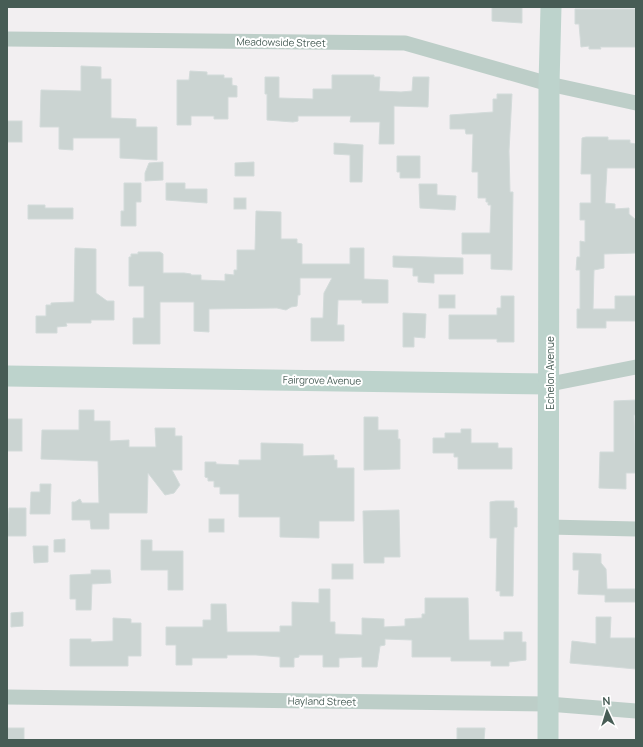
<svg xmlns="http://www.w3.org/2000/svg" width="643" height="747" viewBox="0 0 643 747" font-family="Manrope,sans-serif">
<rect width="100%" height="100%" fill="#f2eff1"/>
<g fill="#cbd4d2" stroke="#d3dbda">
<polygon points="492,7 522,7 522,23 492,21"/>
<polygon points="575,9 636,9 636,47 600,47 601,49 589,49 589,46 581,47 579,24 575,24"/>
<polygon points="81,66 101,67 101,79 111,79 111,118 136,119 136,127 157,127 157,160 120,158 120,138 73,138 73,150 59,149 59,127 40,127 41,90 81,91"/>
<polygon points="190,71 207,72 207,75 224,75 224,78 232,78 232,85 237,86 237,97 228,97 228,119 214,119 214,116 191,116 191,125 177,125 177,80 189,80"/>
<polygon points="332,75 374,75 374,77 380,77 379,91 401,92 412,91 413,77 429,77 428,107 394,106 394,144 379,144 380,122 350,122 351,116 298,116 298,121 293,122 267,120 267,94 265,94 265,77 279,77 279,98 313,99 313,89 332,89"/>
<polygon points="497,94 512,94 509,151 510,192 513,192 512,270 491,269 491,254 462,254 462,233 490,233 491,205 488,205 488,202 486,202 486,198 478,198 478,172 472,172 473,134 466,134 465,129 450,129 450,115 493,112 493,99 497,99"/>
<rect x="7" y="121" width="15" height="21"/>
<polygon points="586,137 608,137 608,140 630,140 630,143 636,144 636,168 607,168 605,203 615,204 615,209 629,208 629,214 636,220 636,253 604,254 604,268 594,270 593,309 615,309 615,296 636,296 636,321 606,321 606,328 577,328 577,309 580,309 580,270 576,270 577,257 580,257 580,241 585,242 585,220 580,220 580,203 591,203 591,174 581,174 582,138"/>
<polygon points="334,143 363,145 362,182 350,182 350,155 334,154"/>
<polygon points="397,156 420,156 420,178 400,178 400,172 397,172"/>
<polygon points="163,162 163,180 145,181 145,173 149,163"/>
<polygon points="254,162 254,176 235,176 235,163"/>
<polygon points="124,183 141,183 141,202 136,202 136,226 121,226 121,211 124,211"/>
<polygon points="166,183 185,183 185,189 207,189 207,203 166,200"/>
<polygon points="419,184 437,184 437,195 456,196 455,210 420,208"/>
<rect x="234" y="198" width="12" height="11"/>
<polygon points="28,205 45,205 45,208 73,208 73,219 28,219"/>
<polygon points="256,211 281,212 281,239 297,239 297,243 302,244 302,264 350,264 350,248 364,248 364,279 388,280 388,303 362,303 362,300 338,300 337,325 344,325 344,341 311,341 311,318 323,318 324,293 332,278 300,278 300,295 298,295 297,306 291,307 286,310 277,308 209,309 209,332 194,331 194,302 160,302 160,344 133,344 133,318 144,318 144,286 129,286 129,257 131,257 131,254 138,254 138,252 160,252 163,254 163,273 184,273 191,274 191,275 201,275 201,280 225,281 225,274 234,275 234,270 237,270 237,250 255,250"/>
<polygon points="75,248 96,249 96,293 107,301 114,301 114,320 91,320 91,323 66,323 67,326 57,327 57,333 36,333 36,316 46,316 46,305 51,305 51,303 74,302"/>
<polygon points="393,256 463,258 463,274 434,274 434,283 418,282 418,276 413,276 413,268 393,267"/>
<rect x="439" y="295" width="16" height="13"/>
<polygon points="501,296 514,296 514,342 497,342 497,339 449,339 449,315 497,315 497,308 501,308"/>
<polygon points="403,313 426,314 425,338 414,337 414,347 403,347"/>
<polygon points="636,400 636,415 634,415 636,473 626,473 626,489 599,488 600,452 614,452 614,401"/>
<polygon points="79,410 94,410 94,421 110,421 110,441 129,440 129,447 156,447 155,428 175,428 175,436 182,436 182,470 172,470 180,485 174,493 165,495 148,473 147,513 109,513 109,529 91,529 90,520 72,520 72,502 75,502 80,499 82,503 99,503 98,461 41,459 42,430 79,430"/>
<polygon points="364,417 378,417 378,430 398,430 398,439 400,439 400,469 364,470"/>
<rect x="7" y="419" width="15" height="32"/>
<polygon points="461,429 471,429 471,443 498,443 498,448 512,448 512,469 458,469 458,457 454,457 454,453 433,453 433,438 445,438 445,433 461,433"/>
<polygon points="261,443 303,444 303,456 334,455 334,460 337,460 337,468 354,468 354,521 319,521 319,538 280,537 280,517 239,517 239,494 220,494 220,487 214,487 214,481 208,481 208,478 205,477 205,462 216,462 216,464 239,465 239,460 261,460"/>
<polygon points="40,484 51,484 50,514 30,514 31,492 40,492"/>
<polygon points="496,501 514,501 514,508 517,508 517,527 514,527 513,596 500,596 500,591 496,591 497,538 490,538 490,502"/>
<polygon points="9,508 26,508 26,536 7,536"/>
<polygon points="399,510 400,557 384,557 384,563 364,563 363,511"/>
<rect x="209" y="519" width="15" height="13"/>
<polygon points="65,539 65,552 54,552 54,540"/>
<polygon points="141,540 152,540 152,551 183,551 183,590 168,590 168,570 141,570"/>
<polygon points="33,546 48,546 48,562 34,563"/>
<polygon points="573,553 601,554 601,563 606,569 607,589 636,589 636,602 605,602 605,595 578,594 579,570 573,570"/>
<rect x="332" y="564" width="21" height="15"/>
<polygon points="91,570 110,570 111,583 92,584 91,610 76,610 76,599 70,599 70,575 91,574"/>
<polygon points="319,589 330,589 330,622 335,622 335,634 362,635 362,618 384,619 384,627 405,626 405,619 422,618 422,614 425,614 425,598 468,598 469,640 504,640 504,632 522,632 522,642 526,642 526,660 509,662 509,666 491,666 491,661 451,661 451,657 412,657 412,640 385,639 385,645 380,646 377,667 362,667 362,657 339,658 339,667 323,667 323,655 299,655 299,657 294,658 294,667 280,667 280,657 256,655 227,655 227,658 192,658 192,665 176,665 176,645 166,645 166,627 203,627 203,620 211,620 211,604 226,604 227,632 280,632 280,626 292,626 292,602 319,603"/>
<polygon points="23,612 23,626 11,627 11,613"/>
<polygon points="596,617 611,617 610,638 636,638 636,669 570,663 572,641 596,644"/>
<polygon points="113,618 131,619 131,623 141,623 141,656 128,656 128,666 70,666 70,639 91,639 91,642 113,641"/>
<rect x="7" y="728" width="17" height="12"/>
<polygon points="457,728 485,728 484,740 459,740 457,739"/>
</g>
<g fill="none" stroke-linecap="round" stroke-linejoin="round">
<g stroke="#bdcec8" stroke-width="15">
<polyline points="7,39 405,43 549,84 636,103"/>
<polyline points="550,384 636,367"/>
<polyline points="548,527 636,529"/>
<polyline points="7,697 548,704 636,711"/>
</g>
<g stroke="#bdd3cc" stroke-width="21">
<polyline points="7,376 550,384"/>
<polyline points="548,740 549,84 551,7"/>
</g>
</g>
<g text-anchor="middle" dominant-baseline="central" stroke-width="4" stroke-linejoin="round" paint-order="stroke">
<g font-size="10" fill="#475c55" stroke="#fff">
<text transform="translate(281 42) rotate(1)">Meadowside Street</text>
<text transform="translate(550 373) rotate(-90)">Echelon Avenue</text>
<text transform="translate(322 380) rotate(1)">Fairgrove Avenue</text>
<text transform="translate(322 701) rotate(1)">Hayland Street</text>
</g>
</g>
<rect width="643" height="747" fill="none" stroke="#475c55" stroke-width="16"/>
<g transform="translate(607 711) rotate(356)" stroke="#ffffff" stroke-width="3" paint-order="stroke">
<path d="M0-3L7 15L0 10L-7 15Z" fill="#475c55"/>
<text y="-6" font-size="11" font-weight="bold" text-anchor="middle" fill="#475c55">N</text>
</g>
</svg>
